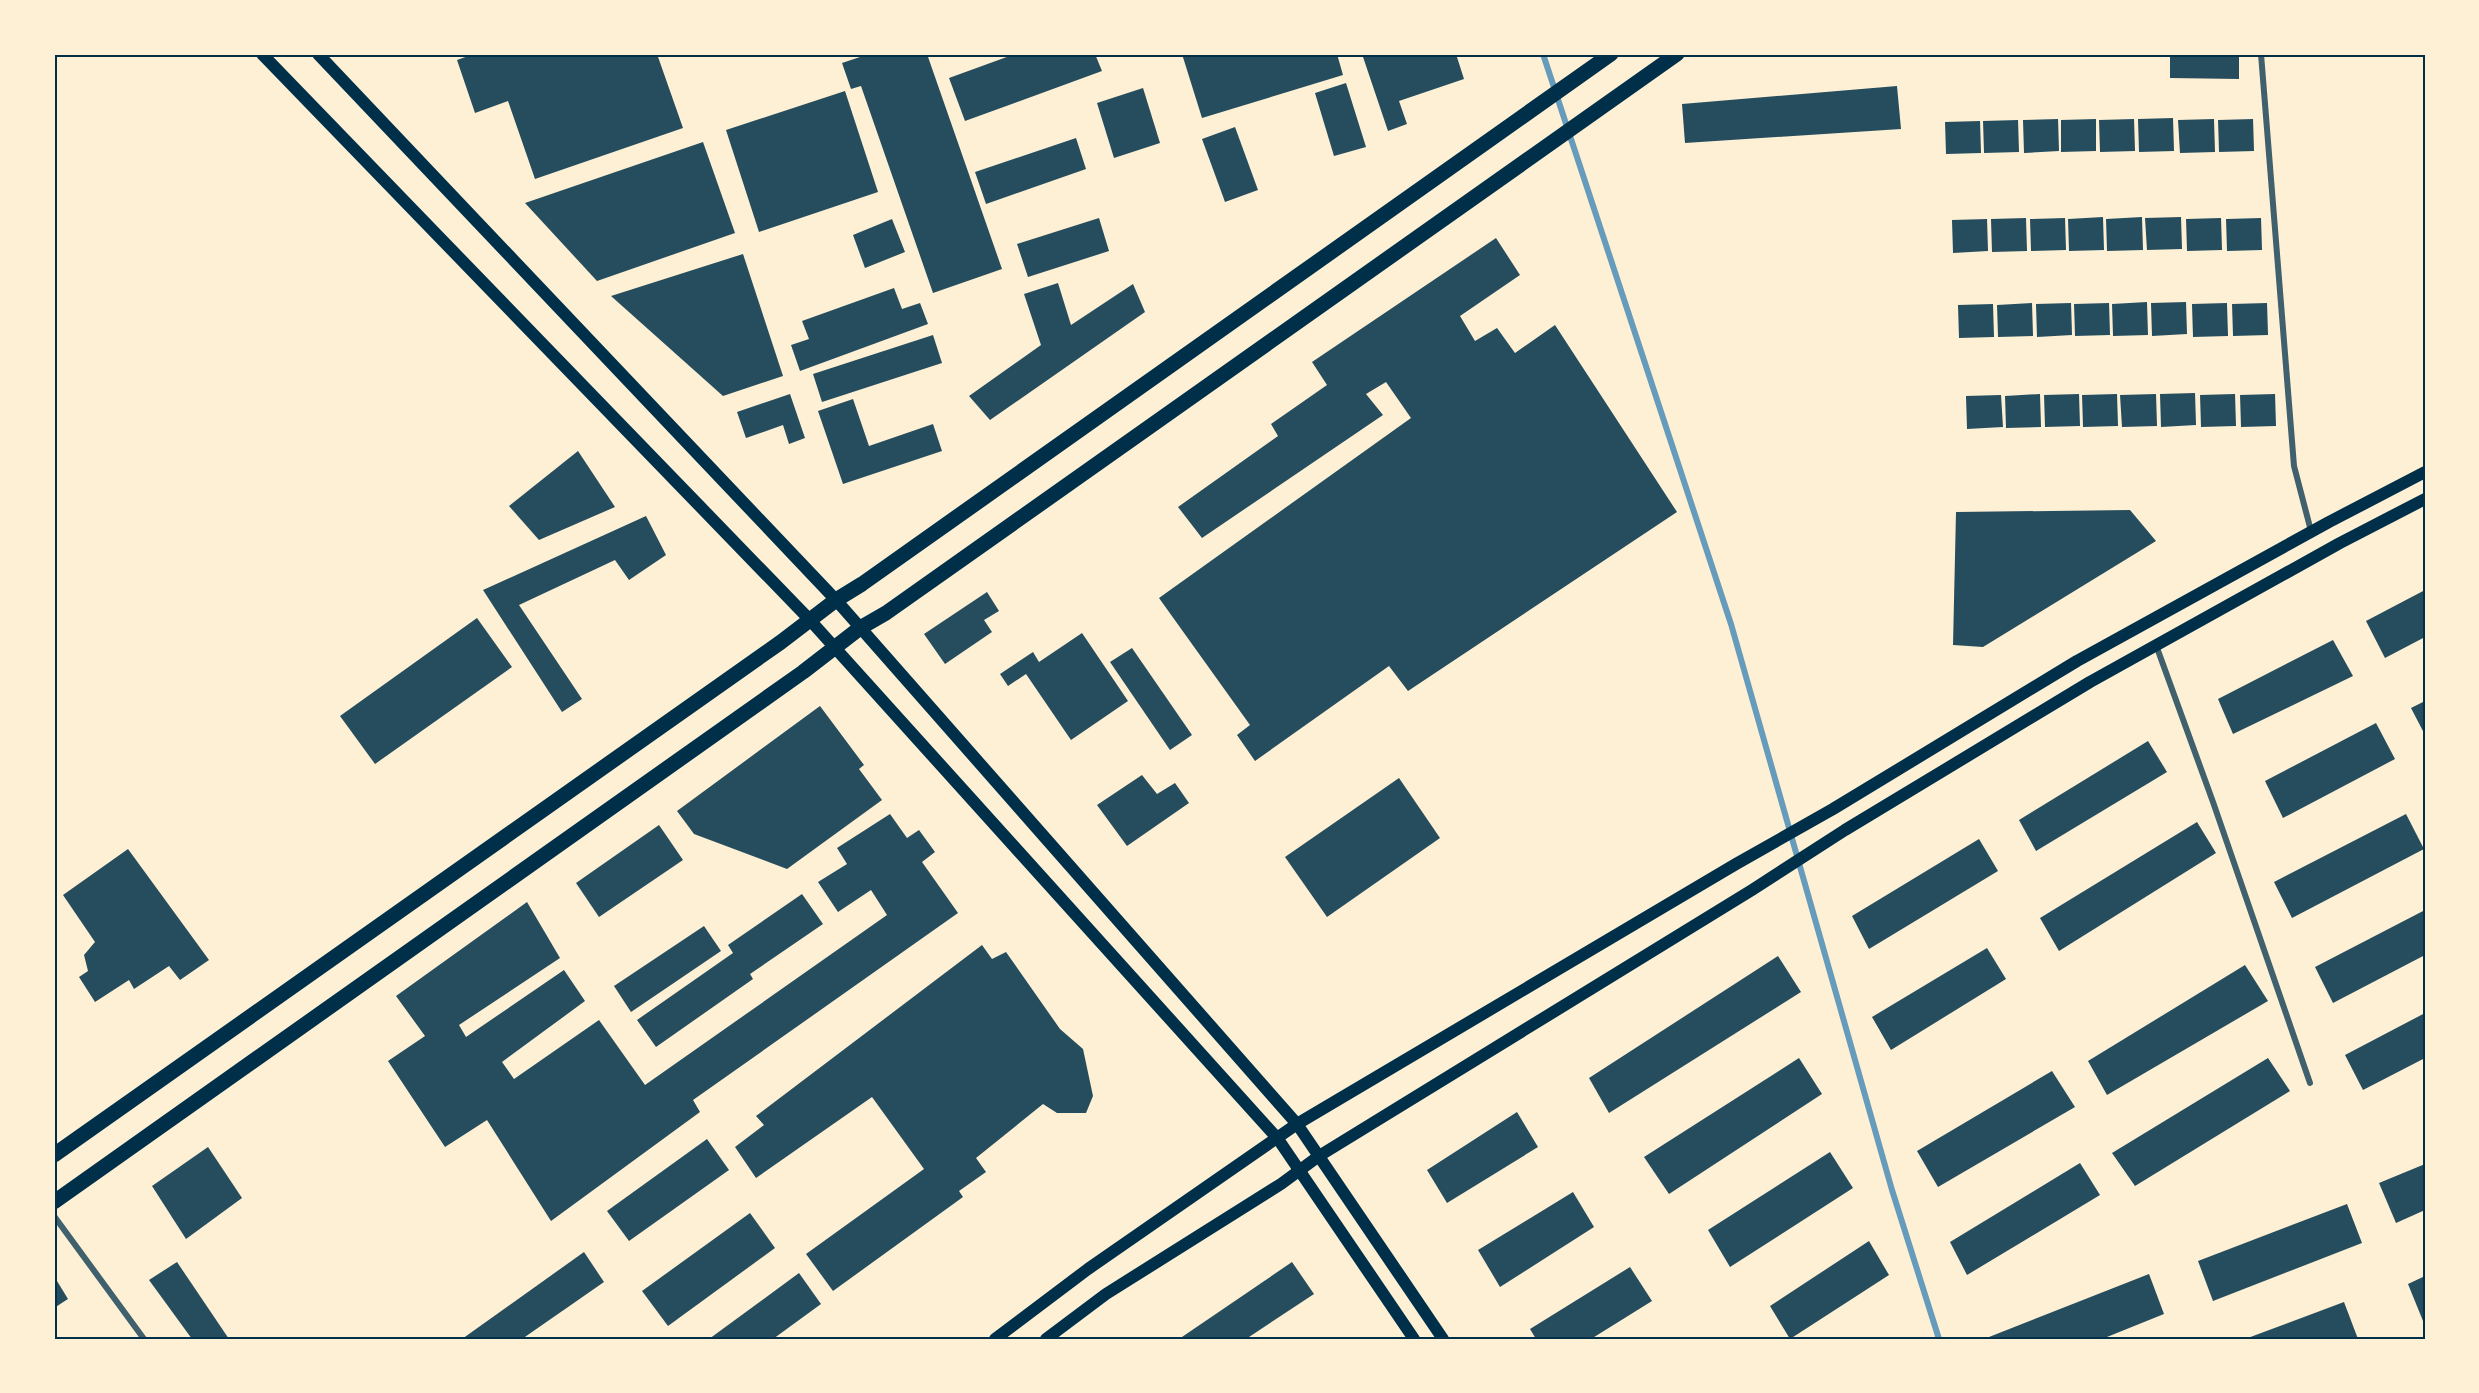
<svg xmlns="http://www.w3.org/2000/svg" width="2479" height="1393" viewBox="0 0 2479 1393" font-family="Barlow,sans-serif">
<rect width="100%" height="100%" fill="#fdf0d5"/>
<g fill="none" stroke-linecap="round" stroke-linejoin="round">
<polyline stroke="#669bbc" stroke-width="6" points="1543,54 1731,624 1892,1190 1939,1339"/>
</g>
<g fill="#264d5e">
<polygon points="474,54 657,54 683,128 535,179 508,101 475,113 457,60"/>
<polygon points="869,54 927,54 1002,269 933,293 861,86 851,89 842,63"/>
<polygon points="1015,54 1095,54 1102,71 965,121 949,78"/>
<polygon points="1182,54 1337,54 1343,75 1202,118"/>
<polygon points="1362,54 1456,54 1464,79 1399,101 1407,124 1388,131"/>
<polygon points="2170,54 2239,54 2239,79 2170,78"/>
<polygon points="1346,83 1366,147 1334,156 1315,93"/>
<polygon points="1897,86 1901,129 1685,143 1682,104"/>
<polygon points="1143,88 1160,143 1114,158 1097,103"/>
<polygon points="845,91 878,192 759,232 726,130"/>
<polygon points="2173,118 2174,151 2139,152 2138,119"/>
<polygon points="2058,119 2059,151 2024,153 2023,120"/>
<polygon points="2096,119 2096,151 2061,152 2061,120"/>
<polygon points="2134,119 2135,151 2100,152 2099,120"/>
<polygon points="2214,119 2215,152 2180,153 2178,120"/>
<polygon points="2253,119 2254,151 2219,152 2218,120"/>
<polygon points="2018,120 2019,152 1984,153 1983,121"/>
<polygon points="1980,121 1981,153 1946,154 1945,122"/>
<polygon points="1235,127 1258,190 1225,202 1202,139"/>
<polygon points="1076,138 1086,169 986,204 975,172"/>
<polygon points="703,142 735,233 597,281 525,203"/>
<polygon points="2103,217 2104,250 2069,251 2068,219"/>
<polygon points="2142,217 2143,250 2107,251 2106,219"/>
<polygon points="2181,217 2182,249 2147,250 2145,218"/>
<polygon points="1099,218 1109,251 1028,277 1017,244"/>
<polygon points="2026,218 2027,251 1992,252 1991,219"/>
<polygon points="2065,218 2066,250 2031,251 2030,219"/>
<polygon points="2221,218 2222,250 2187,251 2186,219"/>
<polygon points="2261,218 2262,250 2227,251 2226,219"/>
<polygon points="892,219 905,252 865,268 853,235"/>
<polygon points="1987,219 1988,251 1953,253 1952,220"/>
<polygon points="1496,238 1520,275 1460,316 1475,341 1497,328 1515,353 1555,325 1677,512 1408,691 1389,666 1255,761 1237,735 1250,725 1159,598 1411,418 1386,382 1366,394 1383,415 1202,538 1178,507 1278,436 1271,424 1327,385 1312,362"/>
<polygon points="743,254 783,376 723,396 611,296"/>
<polygon points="1058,283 1071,325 1133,284 1145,312 990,420 969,396 1041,345 1024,294"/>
<polygon points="894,288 902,309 920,303 928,324 800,371 791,345 809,339 802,321"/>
<polygon points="2147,302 2148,335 2113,336 2112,304"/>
<polygon points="2186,302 2187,334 2152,336 2151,303"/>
<polygon points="2032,303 2033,336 1998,337 1997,305"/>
<polygon points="2071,303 2072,335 2037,337 2036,304"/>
<polygon points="2109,303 2110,335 2075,336 2074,304"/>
<polygon points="2227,303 2228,336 2193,337 2192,304"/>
<polygon points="2267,303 2268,335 2233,336 2232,304"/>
<polygon points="1993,304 1994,337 1959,338 1958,305"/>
<polygon points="933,335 942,363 822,402 813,374"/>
<polygon points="2195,393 2196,425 2161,427 2160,394"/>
<polygon points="790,394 805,438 789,444 783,425 746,438 737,412"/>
<polygon points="2040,394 2041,427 2006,428 2005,396"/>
<polygon points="2079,394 2080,426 2045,427 2044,395"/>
<polygon points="2117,394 2118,426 2083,427 2082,395"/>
<polygon points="2156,394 2157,426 2122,427 2120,395"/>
<polygon points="2235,394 2236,426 2201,427 2200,395"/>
<polygon points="2275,394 2276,426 2241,427 2240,395"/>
<polygon points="2001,395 2003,427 1967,429 1966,396"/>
<polygon points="853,399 869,446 933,424 942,451 843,484 818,411"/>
<polygon points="578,451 615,507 539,540 509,506"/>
<polygon points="2130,510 2156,541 1983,647 1953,645 1956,512"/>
<polygon points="646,516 666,555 629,580 615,560 519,605 582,699 562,712 483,590"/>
<polygon points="2425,590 2425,637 2385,658 2366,621"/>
<polygon points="987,592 999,611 984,620 992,632 945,664 924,634"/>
<polygon points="477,618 512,667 375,764 340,716"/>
<polygon points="1082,633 1128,701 1071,740 1026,674 1008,686 1000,674 1033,652 1039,662"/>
<polygon points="2333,640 2353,676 2233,734 2218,699"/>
<polygon points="1132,648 1192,735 1170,750 1110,662"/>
<polygon points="2425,701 2425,735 2411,708"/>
<polygon points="820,706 864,765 859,769 882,800 787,869 694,834 677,811"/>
<polygon points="2376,723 2395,759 2283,818 2265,781"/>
<polygon points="2148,741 2167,772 2036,851 2019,820"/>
<polygon points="1142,775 1157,794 1175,783 1189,803 1127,846 1097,805"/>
<polygon points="1399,778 1440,838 1327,917 1285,857"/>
<polygon points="890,814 907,838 919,830 935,852 922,862 958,913 693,1100 700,1112 551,1221 487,1120 445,1147 388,1061 425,1036 396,996 527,902 560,958 459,1025 466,1037 564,970 585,1001 502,1062 514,1079 599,1020 645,1085 887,915 871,890 838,912 818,882 847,864 837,848"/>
<polygon points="2406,814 2424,849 2292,918 2274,882"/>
<polygon points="2197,822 2216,853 2059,951 2040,918"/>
<polygon points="659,825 683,860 599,917 576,883"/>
<polygon points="1979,839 1998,871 1869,949 1852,916"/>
<polygon points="128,849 209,960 180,980 169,966 134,989 129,980 95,1002 79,977 88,971 84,955 95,942 63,895"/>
<polygon points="802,894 823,924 750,974 753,979 656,1047 637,1020 733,953 728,945"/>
<polygon points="2425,910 2425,955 2333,1003 2315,967"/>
<polygon points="704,926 721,951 631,1012 614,986"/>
<polygon points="982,945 992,959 1006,952 1060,1029 1083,1049 1093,1096 1086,1113 1057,1113 1043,1104 976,1158 986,1172 959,1191 963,1197 833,1291 806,1254 924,1169 872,1097 756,1178 735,1147 764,1125 756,1116"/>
<polygon points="1987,948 2006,979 1891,1050 1872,1017"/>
<polygon points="1778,956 1801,992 1609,1113 1589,1078"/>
<polygon points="2245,965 2268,1001 2107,1095 2088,1061"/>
<polygon points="2425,1013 2425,1058 2363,1090 2345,1055"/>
<polygon points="1799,1058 1822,1094 1669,1194 1644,1157"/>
<polygon points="2268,1058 2290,1091 2135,1186 2112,1153"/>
<polygon points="2052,1071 2075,1107 1938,1187 1917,1151"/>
<polygon points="1517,1112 1538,1147 1447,1203 1427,1170"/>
<polygon points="707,1139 729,1170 629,1241 607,1211"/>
<polygon points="208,1147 242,1198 186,1239 152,1186"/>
<polygon points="1830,1152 1853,1188 1730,1267 1708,1230"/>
<polygon points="2080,1163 2100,1195 1967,1275 1950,1242"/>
<polygon points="2425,1164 2425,1210 2396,1223 2379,1183"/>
<polygon points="1573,1192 1594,1227 1500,1287 1478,1250"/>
<polygon points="2347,1204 2362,1243 2213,1301 2198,1261"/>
<polygon points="750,1213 775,1248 668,1326 642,1291"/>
<polygon points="1869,1241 1889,1275 1790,1339 1770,1306"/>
<polygon points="584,1252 604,1282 522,1339 462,1339"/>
<polygon points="177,1262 229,1339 192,1339 149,1280"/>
<polygon points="1292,1262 1314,1294 1246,1339 1179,1339"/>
<polygon points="1630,1267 1652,1301 1591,1339 1536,1339 1530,1329"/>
<polygon points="799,1273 821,1304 773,1339 709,1339"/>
<polygon points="2149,1274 2164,1314 2102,1339 1990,1339 1989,1337"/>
<polygon points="2425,1276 2425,1320 2423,1321 2408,1284"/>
<polygon points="54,1279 57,1281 68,1299 54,1308"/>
<polygon points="2344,1302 2358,1339 2245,1339"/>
</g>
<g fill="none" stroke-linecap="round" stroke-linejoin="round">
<g stroke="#3f606c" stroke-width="6">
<polyline points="2261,54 2294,466 2311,531"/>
<polyline points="2156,645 2213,802 2310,1083"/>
<polyline points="54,1216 144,1339"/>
</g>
<g stroke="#003049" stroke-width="12">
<polyline points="262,54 809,619 1278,1139 1414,1339"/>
<polyline points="318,54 836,600 1297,1124 1443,1339"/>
<polyline points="995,1339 1088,1269 1297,1124 1736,864 1833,809 2077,661 2329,522 2425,472"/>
<polyline points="1046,1339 1106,1294 1281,1184 1319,1156 1752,890 1845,830 2090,682 2340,543 2425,499"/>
</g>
<g stroke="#003049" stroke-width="15">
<polyline points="54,1155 781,642 836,600 862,584 1611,54"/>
<polyline points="54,1202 803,672 860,628 886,613 1677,54"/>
</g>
</g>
<rect width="2479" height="1393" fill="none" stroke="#fdf0d5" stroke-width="111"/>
<rect x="56" y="56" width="2368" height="1282" fill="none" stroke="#003049" stroke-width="2"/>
</svg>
